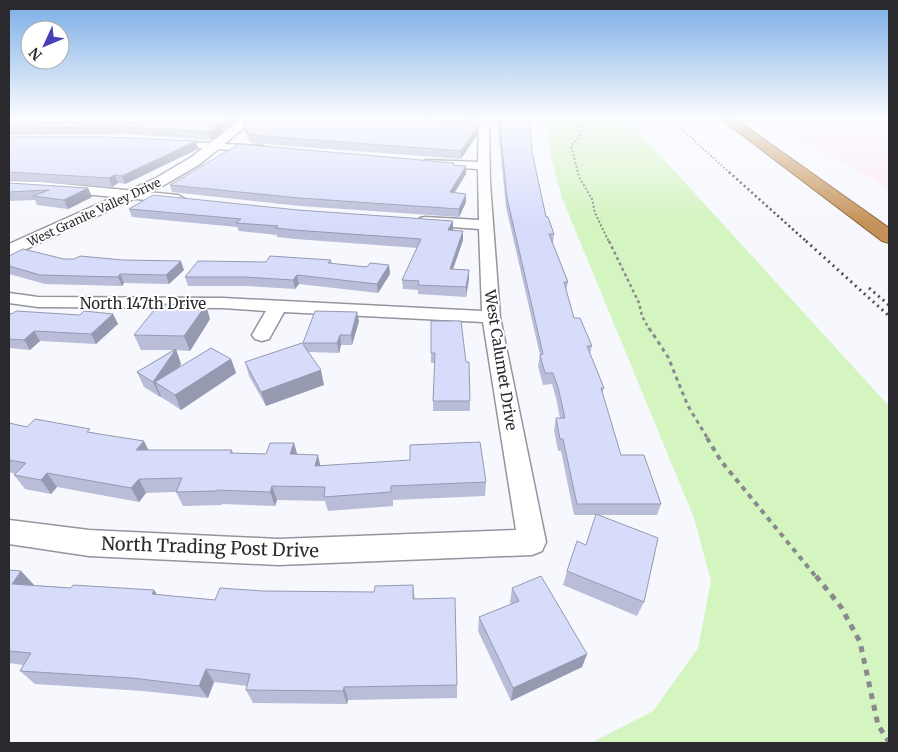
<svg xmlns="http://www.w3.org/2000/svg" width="898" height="752" viewBox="0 0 898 752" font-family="Merriweather,serif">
<rect width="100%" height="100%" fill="#f7f8fe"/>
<polygon fill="#fce8f7" points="765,118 889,118 889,189"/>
<polygon fill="#d4f4c0" points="547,118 626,118 889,406 889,743 591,743 653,711 698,648 711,581 694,518 562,198 550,154"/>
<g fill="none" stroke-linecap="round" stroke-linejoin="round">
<g stroke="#94959d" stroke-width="3">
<g id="minor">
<polygon points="483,118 493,118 489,126 490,183 500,317 546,542 542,551 532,555 278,565 89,556 9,544 9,520 89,530 278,539 516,530 483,322 284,312 269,339 262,341 255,339 252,335 266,311 223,308 38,307 9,303 9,293 38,297 223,298 482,311 479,229 425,225 420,224 418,221 420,218 425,217 479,220 478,169 426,166 420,163 426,160 478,162 479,126"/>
<polygon points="169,141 263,146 268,149 263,152 165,146 164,144"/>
<polygon points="9,181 41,182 178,195 185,199 178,203 41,190 9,189"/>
</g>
</g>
<g stroke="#94959d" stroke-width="3">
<polygon id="tertiary" points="243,118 256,118 200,164 166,184 9,257 9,244 156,178 190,158"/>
</g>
<g stroke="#845c2e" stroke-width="2">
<polygon id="trunk" points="720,118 734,118 889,228 889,243 882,241"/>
</g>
<path stroke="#89898e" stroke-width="2" stroke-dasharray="2 2" stroke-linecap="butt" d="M581,118C582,130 581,138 571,145L579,177L592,199L595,213L609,242"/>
<polyline stroke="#89898e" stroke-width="2.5" stroke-dasharray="3 3" stroke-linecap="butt" points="609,241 639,303 642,316 649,329"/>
<polyline stroke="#89898e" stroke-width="3" stroke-dasharray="4 4" stroke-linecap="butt" points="649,328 668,357 688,406 708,439"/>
<polyline stroke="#89898e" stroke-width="4" stroke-dasharray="5 5" stroke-linecap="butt" points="707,438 721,461 817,578"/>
<polyline stroke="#89898e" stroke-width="5" stroke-dasharray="6 6" stroke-linecap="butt" points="816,576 841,607 860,642 878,725 889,742"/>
<use href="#minor" fill="#fff" fill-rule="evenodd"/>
<use href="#tertiary" fill="#fff" fill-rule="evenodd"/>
<use href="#trunk" fill="#c49258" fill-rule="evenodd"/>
<polyline stroke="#4e4e52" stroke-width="2" stroke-dasharray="1 2.5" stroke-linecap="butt" points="669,118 730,173"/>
<polyline stroke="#4e4e52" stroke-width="2.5" stroke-dasharray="2 3" stroke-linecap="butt" points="729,172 807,242"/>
<g stroke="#4e4e52" stroke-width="3" stroke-dasharray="2 4" stroke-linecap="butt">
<polyline points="806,241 889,316"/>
<polyline points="869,288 889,305"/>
</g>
</g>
<g fill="#b9bdd8">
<polygon points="9,118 240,118 211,140 127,134 9,135 9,136"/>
<polygon points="449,118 481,118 480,121"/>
<polygon points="497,118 531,118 529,123 532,152 546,217 554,234 553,244 568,282 566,291 574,318 592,346 590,354 604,388 602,394 621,455 661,504 657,515 598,515 644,602 637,616 563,585 567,571 586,545 596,515 574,515 561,451 558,451 554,430 556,418 560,418 556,398 552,384 543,385 538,366 540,355 506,207"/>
<polygon points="243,123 477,124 477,135 461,159 251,143 244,130"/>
<polygon points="9,137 196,141 198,149 125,184 118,183 112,187 9,180"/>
<polygon points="454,165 466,174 454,193 466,194 466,202 459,217 300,206 172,192 170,185"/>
<polygon points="9,183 88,188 92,197 68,209 37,205 35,200 9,201"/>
<polygon points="129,209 298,210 453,221 453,229 452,230 463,231 463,240 453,269 469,270 469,279 466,297 418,294 418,290 403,289 402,280 417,248 295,239 277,237 277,235 239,231 237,227 132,217"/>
<polygon points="9,256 64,259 184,270 169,284 124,283 122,286 45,284 9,274"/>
<polygon points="331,260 332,264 367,267 389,265 390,274 378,293 299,284 295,289 247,286 188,286 185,277"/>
<polygon points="9,313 12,314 80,315 113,314 118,324 96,344 40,341 30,350 9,348"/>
<polygon points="210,319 190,351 176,350 181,364 179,368 231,359 236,373 181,410 161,397 161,396 160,397 144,387 137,372 173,350 141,350 134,335"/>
<polygon points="359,321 352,345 341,345 339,353 309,352 324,385 266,406 249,376 245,362 304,346 303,343"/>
<polygon points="431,321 466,362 470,401 470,411 433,411 433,401 435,363 431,363"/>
<polygon points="9,423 27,427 92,432 149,450 232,450 233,453 266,454 294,443 297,455 320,465 486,482 485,496 393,500 393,506 328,511 325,501 277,500 275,506 222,504 222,505 183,506 176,492 146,493 139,502 57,487 51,494 25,489 14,475 15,474 9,472"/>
<polygon points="9,570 21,571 34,585 71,588 154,590 157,595 215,600 263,591 374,592 413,585 415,599 457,685 457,698 348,700 347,704 253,703 246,690 247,686 214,682 208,698 143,691 35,684 20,671 23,665 9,663"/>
<polygon points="512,588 587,654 582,667 511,701 478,631 479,617 511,604 510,602"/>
</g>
<g fill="#969ab0">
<polygon points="229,118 240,118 211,140 209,132"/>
<polygon points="477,128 477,135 461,159 461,151"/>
<polygon points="196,141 198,149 125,184 122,176"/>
<polygon points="466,166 466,174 450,200 450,192"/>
<polygon points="115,175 118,183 112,187 109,178"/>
<polygon points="88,188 92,197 68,209 64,200"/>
<polygon points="466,194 466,202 459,217 459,209"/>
<polygon points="453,221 453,229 448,239 448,230"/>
<polygon points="463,231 463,240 450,278 450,269"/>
<polygon points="181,261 184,270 169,284 166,275"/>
<polygon points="389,265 390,274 378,293 377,284"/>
<polygon points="469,270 469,279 466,297 466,287"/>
<polygon points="120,274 124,283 122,286 118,277"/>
<polygon points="297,275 299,284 295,289 293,280"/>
<polygon points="206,305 210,319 190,351 184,336"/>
<polygon points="357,312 359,321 352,345 351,335"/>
<polygon points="113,314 118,324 96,344 91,334"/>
<polygon points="34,331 40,341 30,350 24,340"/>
<polygon points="340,335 341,345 339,353 337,343"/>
<polygon points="176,349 181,364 165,389 155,382 161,396 160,397 153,382"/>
<polygon points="231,359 236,373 181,410 175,395"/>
<polygon points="321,370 324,385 266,406 261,392"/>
<polygon points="144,441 151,455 136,450"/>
<polygon points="294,443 298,457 290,454"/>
<polygon points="318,455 321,469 315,466"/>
<polygon points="47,473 57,487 51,494 41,480"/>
<polygon points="139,479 146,493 139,502 131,488"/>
<polygon points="272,486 277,500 275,506 270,492"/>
<polygon points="21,571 35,586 12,584"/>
<polygon points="154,590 163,604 152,594"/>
<polygon points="587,654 582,667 511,701 513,688"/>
<polygon points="206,669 214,682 208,698 199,686"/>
<polygon points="344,687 348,700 347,704 343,691"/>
</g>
<g fill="#d7dcfb" stroke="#969ab0">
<polygon points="9,118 229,118 209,132 124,127 9,128"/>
<polygon points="249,118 418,118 477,124 477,128 461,151 250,135 243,123"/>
<polygon points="499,118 529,118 532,152 546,217 548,217 554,234 549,234 568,282 564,282 574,318 580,318 592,346 587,346 604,388 601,388 621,455 644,455 661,504 577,504 563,439 560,439 556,418 565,418 558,387 553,373 545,373 540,355 543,354 507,198"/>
<polygon points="9,137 105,137 196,141 122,176 115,175 109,178 9,172"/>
<polygon points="239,144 454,163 453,165 466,166 450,192 466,194 459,209 299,198 170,185"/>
<polygon points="9,183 88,188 64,200 33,196 49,190 9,192"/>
<polygon points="153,195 298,210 453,221 448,230 463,231 450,269 469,270 466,287 418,285 419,281 402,280 421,239 294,230 275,228 278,226 236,223 241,219 129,209"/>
<polygon points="23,249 64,259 74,259 80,256 123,260 181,261 166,275 120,274 118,277 40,275 9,266 9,256"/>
<polygon points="270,256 331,260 328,263 367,267 370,263 389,265 377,284 297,275 293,280 245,277 185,277 198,261 266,262"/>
<polygon points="159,304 206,305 184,336 134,335"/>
<polygon points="16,311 80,315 84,311 113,314 91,334 34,331 24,340 9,339 9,313 12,314"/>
<polygon points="315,311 357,312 351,335 340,335 337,343 303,343"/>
<polygon points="431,321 461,321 466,362 469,362 470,401 433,401 435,353 431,353"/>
<polygon points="302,343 321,370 261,392 245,362"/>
<polygon points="211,348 231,359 175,395 155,382"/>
<polygon points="176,349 153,382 137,372"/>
<polygon points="35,419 90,429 87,432 144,441 136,450 232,450 230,453 266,454 270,443 294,443 290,454 318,455 315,466 410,460 410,445 480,442 486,482 391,486 391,492 324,497 325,487 272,486 270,492 216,490 216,491 176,492 182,478 139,479 131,488 47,473 41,480 14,475 26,463 9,460 9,423 27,427"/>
<polygon points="596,514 658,538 644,602 567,571 577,541 586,545"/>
<polygon points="9,570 21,571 12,584 71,588 73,585 154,590 152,594 215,600 220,588 263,591 374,592 375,586 413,585 413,599 455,598 457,685 344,687 343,691 246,690 250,674 206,669 199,686 132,678 20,671 31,653 9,651"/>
<polygon points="541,576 587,654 513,688 479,617 519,601 512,588"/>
</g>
<linearGradient id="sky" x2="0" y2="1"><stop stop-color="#79ace5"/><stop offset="0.53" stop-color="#fbfcff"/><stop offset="1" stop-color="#fbfcff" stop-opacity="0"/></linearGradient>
<rect width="898" height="223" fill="url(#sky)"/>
<g text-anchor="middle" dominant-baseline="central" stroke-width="4" stroke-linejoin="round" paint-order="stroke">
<g font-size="12" fill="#2a2a2e" stroke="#fff">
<text transform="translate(94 212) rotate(-25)">West Granite Valley Drive</text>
</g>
<g font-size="15" fill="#2a2a2e" stroke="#fff">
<text x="143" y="303">North 147th Drive</text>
<text transform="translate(501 360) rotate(81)">West Calumet Drive</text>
</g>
<g font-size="18" fill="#2a2a2e" stroke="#fff">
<text transform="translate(210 547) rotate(2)">North Trading Post Drive</text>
</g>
</g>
<rect width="898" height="752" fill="none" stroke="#2a2a2e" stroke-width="20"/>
<g transform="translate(45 45) rotate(226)"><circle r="24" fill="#ffffff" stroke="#aaaaab"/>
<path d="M0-4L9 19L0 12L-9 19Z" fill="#493fb6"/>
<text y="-8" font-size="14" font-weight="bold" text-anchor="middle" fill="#2a2a2e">N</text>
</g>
</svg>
